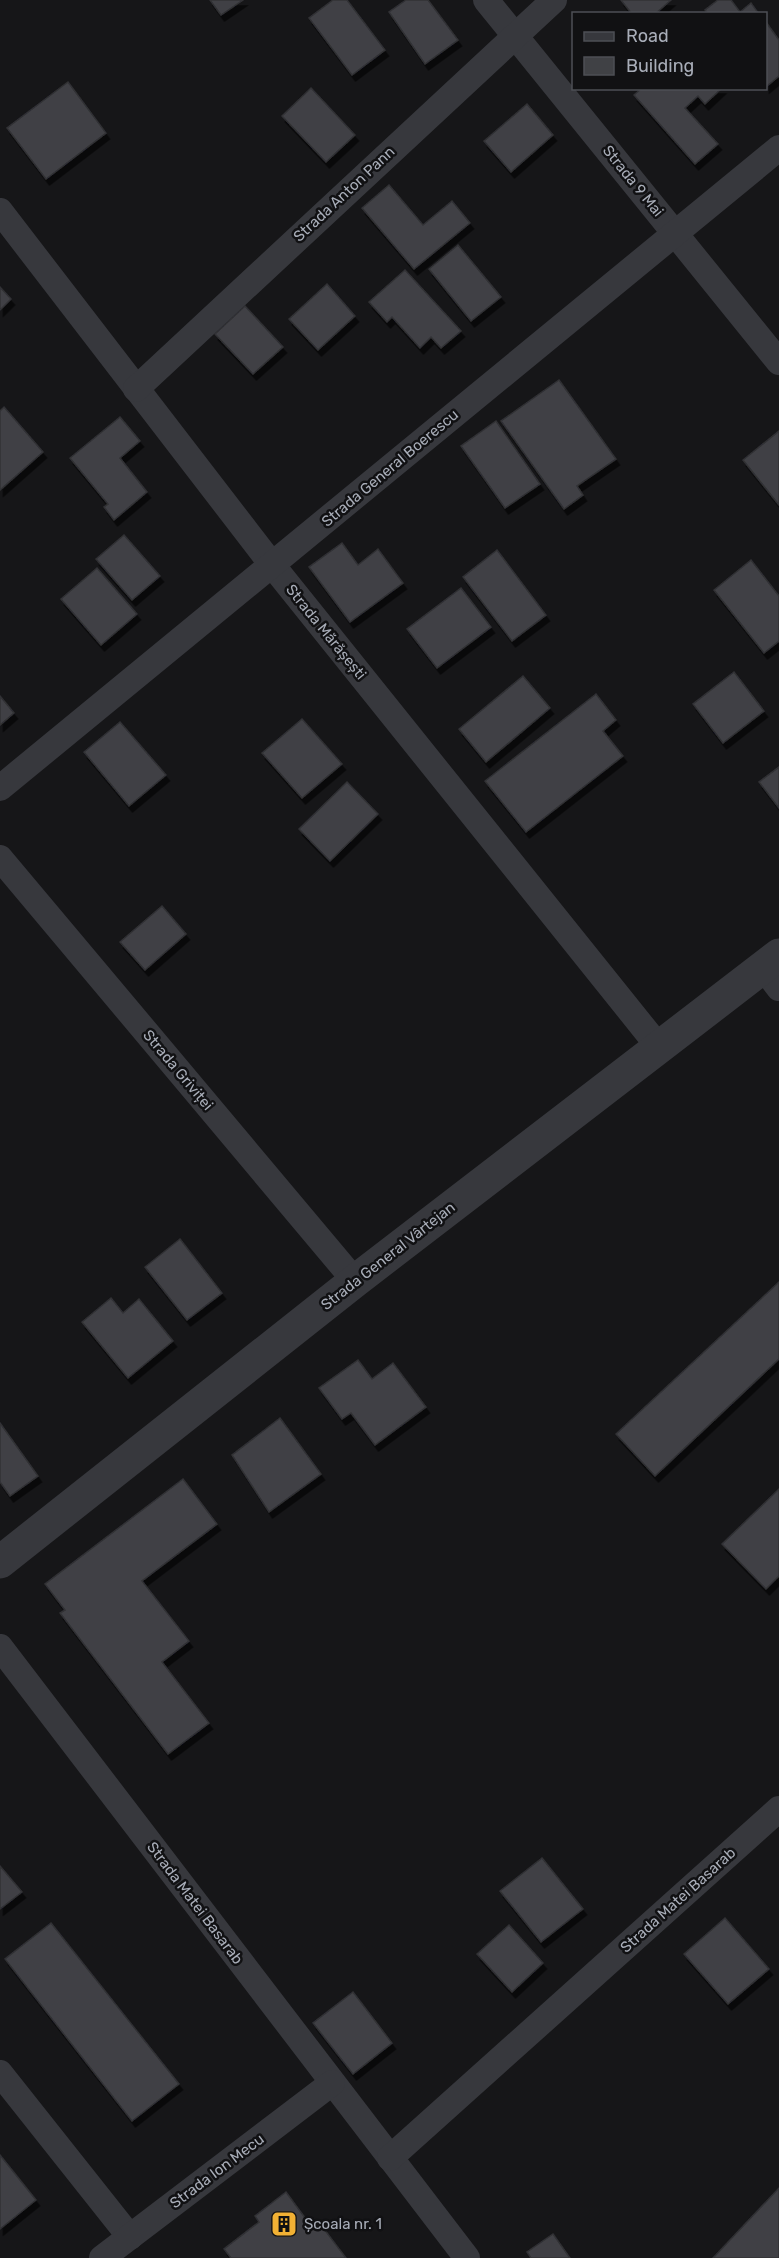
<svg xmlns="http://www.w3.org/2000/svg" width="779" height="2258" viewBox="0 0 779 2258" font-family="Rubik,sans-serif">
<defs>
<filter id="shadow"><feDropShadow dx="3.5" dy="6" stdDeviation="0" flood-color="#0009"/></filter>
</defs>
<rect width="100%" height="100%" fill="#161618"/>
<g fill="#404145" stroke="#303034" stroke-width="1.5" filter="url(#shadow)">
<polygon points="210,0 243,0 221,15"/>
<polygon points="333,0 347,0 385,50 352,75 309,18"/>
<polygon points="406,0 428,0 458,40 425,64 389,12"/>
<polygon points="621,0 671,0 655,14 632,14"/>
<polygon points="718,0 731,0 740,12 751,3 759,14 708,14 705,10"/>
<polygon points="766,22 779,40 779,76 766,87"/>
<polygon points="68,82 106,133 46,179 7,128"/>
<polygon points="311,88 355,135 326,162 282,116"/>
<polygon points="642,88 722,88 705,104 698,96 685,108 718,144 695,164 634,95"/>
<polygon points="527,104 553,135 511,172 484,141"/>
<polygon points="389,185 423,225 452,201 470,223 414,269 362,208"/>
<polygon points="458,245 501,297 471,321 429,269"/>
<polygon points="405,270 461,331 441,348 431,337 420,348 392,317 387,322 369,302"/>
<polygon points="327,284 355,316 318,350 289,319"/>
<polygon points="0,287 11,299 0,310"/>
<polygon points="245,306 283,347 253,374 215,334"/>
<polygon points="559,380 616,459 577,486 583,495 564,509 501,421"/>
<polygon points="4,407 43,452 0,490 0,411"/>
<polygon points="120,417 140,441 120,458 147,492 114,520 104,507 108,504 70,458"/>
<polygon points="496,421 540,484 505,508 461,446"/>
<polygon points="779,431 779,505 743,460"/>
<polygon points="124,535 160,576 132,600 96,559"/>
<polygon points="342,543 358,565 378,549 403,583 350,622 309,567"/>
<polygon points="497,550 546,615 512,641 463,577"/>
<polygon points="751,560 779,596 779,641 764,653 714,590"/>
<polygon points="97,568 137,614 101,645 61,599"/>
<polygon points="461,588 491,627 437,668 407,629"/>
<polygon points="734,672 764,711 723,743 693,704"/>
<polygon points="523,676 550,708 486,762 459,729"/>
<polygon points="596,694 616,720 603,731 623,756 526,832 485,781"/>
<polygon points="0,696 14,713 0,725"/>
<polygon points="302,719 342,764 302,798 262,753"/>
<polygon points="120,722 166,775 129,806 84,752"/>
<polygon points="779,767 779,808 759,782"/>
<polygon points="347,782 378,814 330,861 299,829"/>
<polygon points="162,906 186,934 145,970 120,942"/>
<polygon points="180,1239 222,1293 187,1320 145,1267"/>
<polygon points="779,1282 779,1359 655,1476 616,1434"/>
<polygon points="111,1298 123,1313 139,1299 173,1341 128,1378 82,1322"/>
<polygon points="358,1360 372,1379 393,1363 426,1407 375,1445 351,1413 342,1419 319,1388"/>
<polygon points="280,1418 321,1474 269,1512 232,1455"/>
<polygon points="0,1423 38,1476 10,1496 0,1482"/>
<polygon points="183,1479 217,1524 142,1581 189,1641 162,1662 209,1723 168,1754 60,1613 65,1610 45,1584"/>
<polygon points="779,1489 779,1576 766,1589 722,1544"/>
<polygon points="542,1858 583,1909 541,1942 500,1891"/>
<polygon points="0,1866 22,1892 0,1909"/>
<polygon points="725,1918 769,1969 728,2004 684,1954"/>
<polygon points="51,1923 179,2084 132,2121 5,1959"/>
<polygon points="509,1925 543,1963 512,1992 477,1954"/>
<polygon points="353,1992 392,2043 353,2074 313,2023"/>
<polygon points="0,2155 36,2200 0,2229"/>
<polygon points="779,2188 779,2258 713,2258"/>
<polygon points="286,2192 311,2226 318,2221 346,2258 231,2258 224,2249 259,2222 255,2216"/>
<polygon points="553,2234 570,2258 531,2258 527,2252"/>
</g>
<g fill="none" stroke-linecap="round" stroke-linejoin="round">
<g stroke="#37383d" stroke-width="26">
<polyline points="486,0 779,362"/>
<polyline points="0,211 273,566 659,1047"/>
<polyline points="136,389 554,0"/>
<polyline points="0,788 779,148"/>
<polyline points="0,858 355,1281"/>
<polyline points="763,967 779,988"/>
<polyline points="0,1647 467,2258"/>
<polyline points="0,2073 130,2237"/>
<polyline points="390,2158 779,1809"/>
<polyline points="102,2258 332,2083"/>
</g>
<polyline stroke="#37383d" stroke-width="33" points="0,1562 355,1281 779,955"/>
</g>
<defs>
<g id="building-square" transform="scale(1.35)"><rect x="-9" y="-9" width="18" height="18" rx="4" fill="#f2b134" stroke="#111113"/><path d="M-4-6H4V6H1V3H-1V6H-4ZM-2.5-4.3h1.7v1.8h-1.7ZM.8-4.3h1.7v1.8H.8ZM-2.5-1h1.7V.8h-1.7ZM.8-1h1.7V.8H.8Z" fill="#111"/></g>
</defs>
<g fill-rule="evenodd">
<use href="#building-square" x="284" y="2224"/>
</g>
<g text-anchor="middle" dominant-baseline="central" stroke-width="5" stroke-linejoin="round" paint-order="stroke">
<g font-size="15" fill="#a8adb8" stroke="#111113">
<text transform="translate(633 181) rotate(51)">Strada 9 Mai</text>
<text transform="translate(344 194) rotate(-43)">Strada Anton Pann</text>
<text transform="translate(390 468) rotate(-40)">Strada General Boerescu</text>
<text transform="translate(326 632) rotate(51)">Strada Mărășești</text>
<text transform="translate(178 1070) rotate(50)">Strada Griviței</text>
<text transform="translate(388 1256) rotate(-38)">Strada General Vârtejan</text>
<text transform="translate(678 1900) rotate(-42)">Strada Matei Basarab</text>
<text transform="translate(195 1903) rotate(53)">Strada Matei Basarab</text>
<text transform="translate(217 2171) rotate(-37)">Strada Ion Mecu</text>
</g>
<g font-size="15" fill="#a8adb8" stroke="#111113" text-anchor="start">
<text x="304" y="2224">Școala nr. 1</text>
</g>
</g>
<rect x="572" y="12" width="195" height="78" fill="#111113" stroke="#4d4f55" stroke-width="1.5"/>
<rect x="584" y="32" width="30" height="9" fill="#37383d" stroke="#4d4f55" stroke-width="1.5"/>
<text x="626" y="42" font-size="18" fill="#a8adb8">Road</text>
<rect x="584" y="57" width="30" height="18" fill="#404145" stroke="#4d4f55" stroke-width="1.5"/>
<text x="626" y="72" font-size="18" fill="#a8adb8">Building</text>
</svg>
